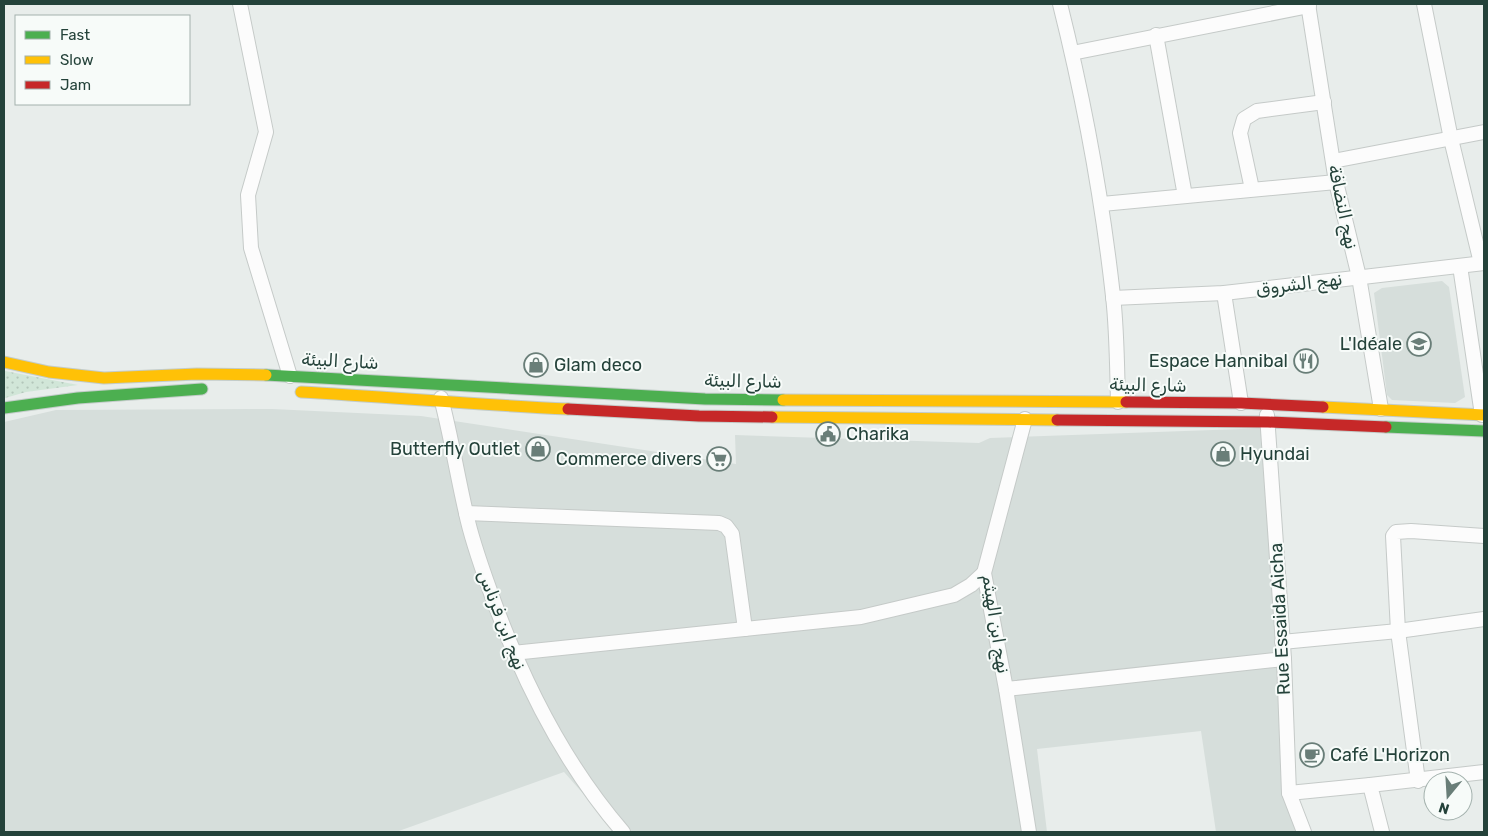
<svg xmlns="http://www.w3.org/2000/svg" width="1488" height="836" viewBox="0 0 1488 836" font-family="Rubik,Cairo,sans-serif">
<defs>
<pattern id="grass-dots" width="8" height="8" patternUnits="userSpaceOnUse" patternTransform="scale(1.25)"><rect width="8" height="8" fill="#d1e6d8"/><path d="M2 2h.1M6 6h.1" fill="none" stroke="#b3c6ba" stroke-width="1.8" stroke-linecap="round"/></pattern>
</defs>
<rect width="100%" height="100%" fill="#e8edeb"/>
<g fill="#d6dedb">
<polygon points="1442,281 1449,287 1465,397 1455,403 1392,400 1387,395 1374,293 1382,288"/>
<polygon points="272,409 421,416 736,464 735,435 979,443 990,438 1269,428 1295,832 1216,832 1201,731 1037,749 1047,832 617,832 564,772 396,832 4,832 4,422 56,410"/>
</g>
<polygon fill="url(#grass-dots)" points="5,371 78,385 26,392 5,398"/>
<g fill="none" stroke-linecap="round" stroke-linejoin="round">
<g stroke="#c5cac8" stroke-width="16">
<g id="street">
<polyline points="240,4 266,132 248,195 251,248 290,376"/>
<path d="M1060,4C1084,100 1102,197 1113,296C1117,331 1117,367 1118,402"/>
<polyline points="1308,4 1336,182 1359,277 1381,409"/>
<polyline points="1424,4 1451,139 1481,263"/>
<polyline points="1156,35 1185,196"/>
<polyline points="1072,53 1309,6"/>
<polyline points="1333,161 1484,132"/>
<polyline points="1252,189 1240,133 1244,119 1257,111 1324,102"/>
<polyline points="1102,204 1336,182"/>
<polyline points="1460,266 1482,415"/>
<polyline points="1224,293 1241,403"/>
<polyline points="1113,298 1224,293 1484,263"/>
<path d="M441,398C451,436 457,474 466,513C472,542 483,571 493,599C524,684 564,764 623,832"/>
<polyline points="1267,415 1284,659 1289,793 1304,832"/>
<polyline points="1025,419 984,573 1006,689 1029,832"/>
<polyline points="466,513 719,523 726,526 732,534 745,629"/>
<polyline points="1282,642 1398,631 1484,619"/>
<polyline points="513,653 861,617 954,595 971,585 984,573"/>
<polyline points="1006,689 1284,659"/>
<polyline points="1418,781 1398,631 1393,536 1396,532 1411,531 1484,536"/>
<polyline points="1289,793 1370,785"/>
<polyline points="1382,832 1370,785 1484,772"/>
</g>
</g>
<g stroke="#c3ccc9" stroke-width="13">
<g id="fast">
<polyline points="266,375 705,399 783,400"/>
<polyline points="4,408 78,398 202,389"/>
<polyline points="1386,427 1484,431"/>
</g>
</g>
<g stroke="#c3ccc9" stroke-width="13">
<g id="slow">
<polyline points="4,362 49,372 104,378 197,374 266,375"/>
<path d="M301,392C390,397 479,405 568,409"/>
<polyline points="783,400 1126,402"/>
<polyline points="1323,407 1484,415"/>
<polyline points="772,417 1057,420"/>
</g>
</g>
<g stroke="#c3ccc9" stroke-width="13">
<g id="jam">
<polyline points="1126,402 1241,403 1323,407"/>
<polyline points="568,409 699,416 772,417"/>
<polyline points="1057,420 1268,422 1386,427"/>
</g>
</g>
<use href="#street" stroke="#fcfcfc" stroke-width="14"/>
<use href="#fast" stroke="#4caf50" stroke-width="11"/>
<use href="#slow" stroke="#ffc107" stroke-width="11"/>
<use href="#jam" stroke="#c62828" stroke-width="11"/>
</g>
<defs>
<g id="university-ring" transform="scale(1.25)"><circle r="9.5" fill="#f7fbf9" stroke="#697e78" stroke-width="1.5"/><path d="M0-5L7-2L0 1L-7-2ZM-4 1L0 2.5L4 1V4Q0 6-4 4Z" fill="#697e78"/></g>
<g id="restaurant-ring" transform="scale(1.25)"><circle r="9.5" fill="#f7fbf9" stroke="#697e78" stroke-width="1.5"/><path d="M-5-6h1v4h1v-4h1v4h1v-4h1v5L-1.5 .5V6h-2V.5L-5-1ZM5-6V6H3V1.5H1.5Q1.5-4 5-6Z" fill="#697e78"/></g>
<g id="shop-ring" transform="scale(1.25)"><circle r="9.5" fill="#f7fbf9" stroke="#697e78" stroke-width="1.5"/><path d="M-5-2.5h2.3a2.7 3.5 0 0 1 5.4 0H5L5.5 6h-11ZM-1.5-2.5h3a1.5 2.3 0 0 0-3 0Z" fill="#697e78"/></g>
<g id="civic-ring" transform="scale(1.25)"><circle r="9.5" fill="#f7fbf9" stroke="#697e78" stroke-width="1.5"/><path d="M-.6-6.5H3V-4.5H.6V-3L4-1V1h2V6H-6V1h2V-1L-.6-3ZM-1.2 2.5V6h2.4V2.5Z" fill="#697e78"/></g>
<g id="supermarket-ring" transform="scale(1.25)"><circle r="9.5" fill="#f7fbf9" stroke="#697e78" stroke-width="1.5"/><path d="M-6-5.5h2.5l.6 2H6L4.5 2H-2.5L-4.4-4H-6ZM-1.5 3.2a1.3 1.3 0 1 0 .1 0ZM3 3.2a1.3 1.3 0 1 0 .1 0Z" fill="#697e78"/></g>
<g id="cafe-ring" transform="scale(1.25)"><circle r="9.5" fill="#f7fbf9" stroke="#697e78" stroke-width="1.5"/><path d="M-5.5-4.5H6V0H3Q3 3.5 0 3.5H-2.5Q-5.5 3.5-5.5 0ZM3-3.2v2h1.7v-2ZM-6 4.5H4V6H-6Z" fill="#697e78"/></g>
</defs>
<g fill-rule="evenodd">
<use href="#university-ring" x="1419" y="344"/>
<use href="#restaurant-ring" x="1306" y="361"/>
<use href="#shop-ring" x="536" y="365"/>
<use href="#civic-ring" x="828" y="434"/>
<use href="#shop-ring" x="538" y="449"/>
<use href="#shop-ring" x="1223" y="454"/>
<use href="#supermarket-ring" x="719" y="459"/>
<use href="#cafe-ring" x="1312" y="755"/>
</g>
<g text-anchor="middle" dominant-baseline="central" stroke-width="4" stroke-linejoin="round" paint-order="stroke">
<g font-size="18" fill="#24423a" stroke="#f7fbf9">
<text transform="translate(1343 207) rotate(78)">نهج النضافة</text>
<text transform="translate(1299 284) rotate(-7)">نهج الشروق</text>
<text transform="translate(340 361) rotate(3)">شارع البيئة</text>
<text transform="translate(743 381) rotate(1)">شارع البيئة</text>
<text transform="translate(1148 385) rotate(1)">شارع البيئة</text>
<text transform="translate(1280 619) rotate(-93)">Rue Essaida Aicha</text>
<text transform="translate(502 620) rotate(69)">نهج ابن فرناس</text>
<text transform="translate(996 624) rotate(81)">نهج ابن الهيثم</text>
</g>
<g font-size="18" fill="#24423a" stroke="#f7fbf9" text-anchor="end">
<text x="1402" y="344">L'Idéale</text>
<text x="1288" y="361">Espace Hannibal</text>
<text x="554" y="365" text-anchor="start">Glam deco</text>
<text x="846" y="434" text-anchor="start">Charika</text>
<text x="520" y="449">Butterfly Outlet</text>
<text x="1240" y="454" text-anchor="start">Hyundai</text>
<text x="702" y="459">Commerce divers</text>
<text x="1330" y="755" text-anchor="start">Café L'Horizon</text>
</g>
</g>
<rect width="1488" height="836" fill="none" stroke="#24423a" stroke-width="10"/>
<rect x="15" y="15" width="175" height="90" fill="#f7fbf9" stroke="#a3b1ad"/>
<rect x="25" y="31" width="25" height="8" fill="#4caf50" stroke="#a3b1ad"/>
<text x="60" y="40" font-size="15" fill="#24423a">Fast</text>
<rect x="25" y="56" width="25" height="8" fill="#ffc107" stroke="#a3b1ad"/>
<text x="60" y="65" font-size="15" fill="#24423a">Slow</text>
<rect x="25" y="81" width="25" height="8" fill="#c62828" stroke="#a3b1ad"/>
<text x="60" y="90" font-size="15" fill="#24423a">Jam</text>
<g transform="translate(1448 796) rotate(198)"><circle r="24" fill="#f7fbf9" stroke="#a3b1ad"/>
<path d="M0-4L9 19L0 12L-9 19Z" fill="#697e78"/>
<text y="-8" font-size="14" font-weight="bold" text-anchor="middle" fill="#24423a">N</text>
</g>
</svg>
